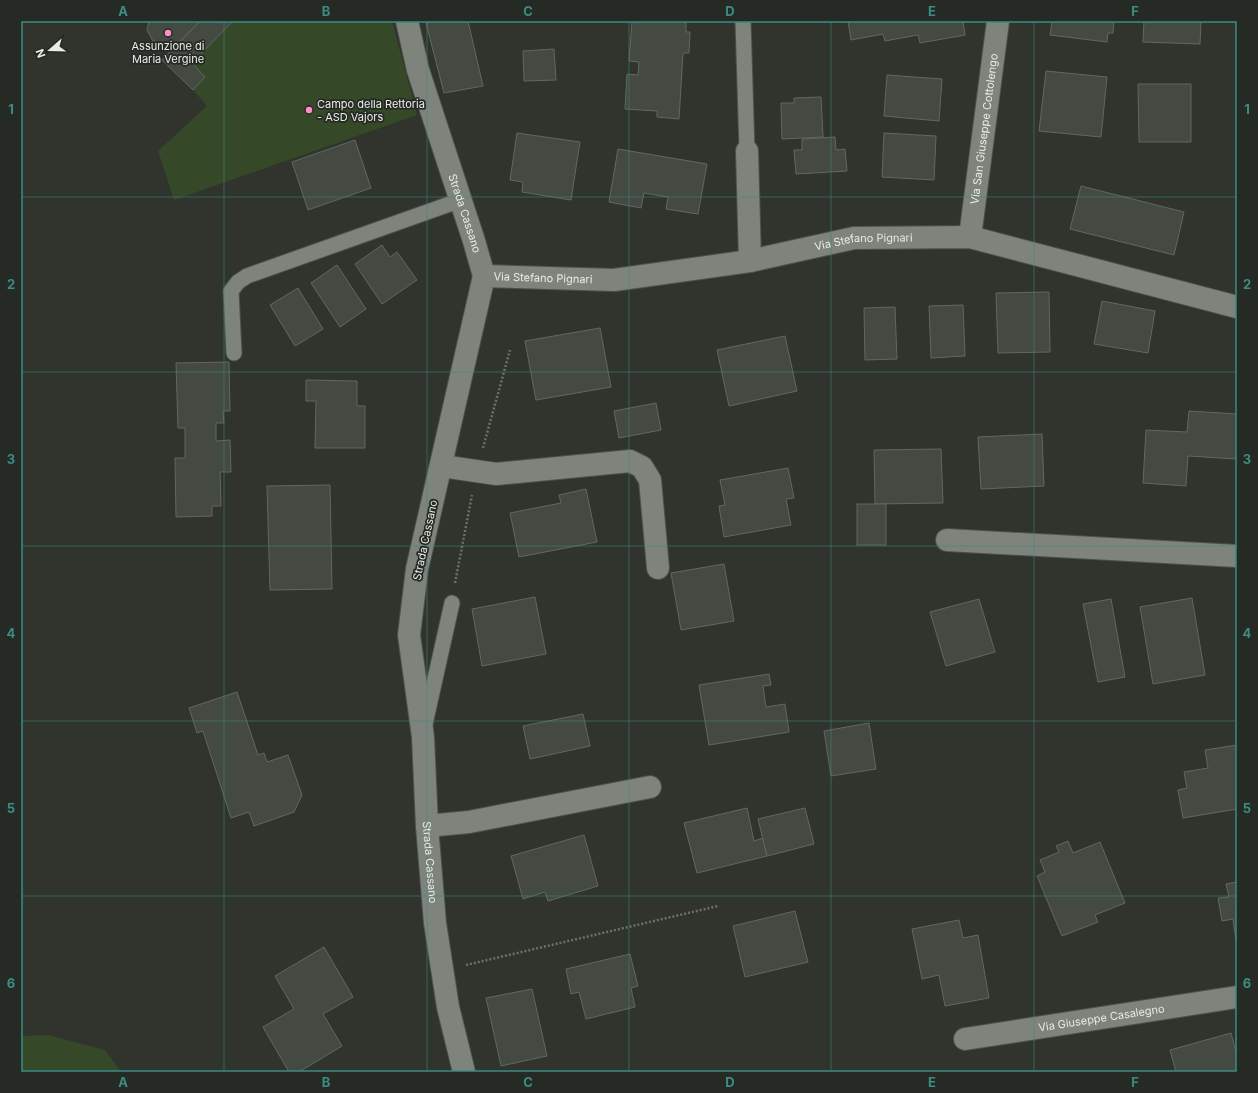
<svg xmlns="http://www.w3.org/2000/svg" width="1258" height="1093" viewBox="0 0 1258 1093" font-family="Inter,sans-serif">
<rect width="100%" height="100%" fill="#30342d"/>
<g fill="#354929">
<polygon points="233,21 392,21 417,115 174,200 158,151 207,106 193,90 205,77 192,63"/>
<polygon points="48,1035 105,1050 121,1072 21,1072 21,1036"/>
</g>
<g fill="#444941" stroke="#626760">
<polygon points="149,21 200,21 176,46 172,41 162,44 153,41 147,30"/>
<polygon points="200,21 233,21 192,63 205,77 193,90 162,60"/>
<polygon points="435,21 468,21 483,86 444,93 426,23"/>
<polygon points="632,21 686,21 686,32 690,32 689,53 683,53 679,119 657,117 657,111 625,109 627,74 638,75 639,62 629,61"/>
<polygon points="848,21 963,21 965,35 920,43 918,35 885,41 883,34 851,40"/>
<polygon points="1052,21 1114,21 1113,33 1108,33 1107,42 1050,35"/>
<polygon points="1144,21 1201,21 1200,44 1143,42"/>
<polygon points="554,49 556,80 524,81 523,51"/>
<polygon points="1046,71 1107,77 1101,137 1039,131"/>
<polygon points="887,75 942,79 939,121 884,116"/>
<polygon points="1138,84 1191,84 1191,142 1139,142"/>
<polygon points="821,97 823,137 782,139 781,103 794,103 794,98"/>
<polygon points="517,133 580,142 571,200 522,192 523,182 510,180"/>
<polygon points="884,133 936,136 934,180 882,177"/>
<polygon points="835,137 836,150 845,149 847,171 796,174 794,150 802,150 802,139"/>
<polygon points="355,140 371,188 308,210 292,162"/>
<polygon points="618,149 707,164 698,214 666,209 668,197 644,193 641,208 609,202"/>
<polygon points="1081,186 1184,212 1174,255 1070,229"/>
<polygon points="382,245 390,257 397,252 417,280 382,304 355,264"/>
<polygon points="337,265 366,309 340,327 311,283"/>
<polygon points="298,288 323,329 295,346 270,305"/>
<polygon points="1049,292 1050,352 998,353 996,293"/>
<polygon points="1102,301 1155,311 1148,353 1094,344"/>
<polygon points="963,305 965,356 931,358 929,306"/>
<polygon points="895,307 897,359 865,360 864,308"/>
<polygon points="600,328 611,387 536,400 525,341"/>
<polygon points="785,336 797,391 729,406 717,350"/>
<polygon points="229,362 230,411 223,411 224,423 216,423 216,441 230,440 231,472 220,472 221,506 212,506 212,516 176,517 175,458 185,458 185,428 178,428 176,363"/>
<polygon points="306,380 357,381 357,406 365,406 365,448 315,448 316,401 306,401"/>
<polygon points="656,403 661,430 619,438 614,411"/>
<polygon points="1189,411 1237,414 1237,459 1188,456 1186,486 1143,483 1146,430 1187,432"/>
<polygon points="1042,434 1044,486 981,489 978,437"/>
<polygon points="941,449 943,503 875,504 874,450"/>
<polygon points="788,468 794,498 786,499 791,525 724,537 719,506 725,505 720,480"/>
<polygon points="330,485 332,589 270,590 267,486"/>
<polygon points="586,489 597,542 519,557 510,513 561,503 559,495"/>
<rect x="857" y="504" width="29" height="41"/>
<polygon points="724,564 734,621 681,630 671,573"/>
<polygon points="535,597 546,654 482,666 472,609"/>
<polygon points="1192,598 1205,675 1153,684 1140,607"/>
<polygon points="979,599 995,652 946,666 930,612"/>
<polygon points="1111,599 1125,677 1098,682 1083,604"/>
<polygon points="769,674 771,685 763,686 766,707 785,704 789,732 709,745 699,685"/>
<polygon points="237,692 258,755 264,753 267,762 288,755 302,795 294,812 254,826 249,812 231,818 203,731 197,733 189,708"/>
<polygon points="583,714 590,746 530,759 523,726"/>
<polygon points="869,723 876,769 831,776 824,731"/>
<polygon points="1237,745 1237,809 1183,818 1178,790 1187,788 1184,772 1208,768 1205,750"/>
<polygon points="747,808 754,841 763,838 767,856 697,873 684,823"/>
<polygon points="805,808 814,844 767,856 758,819"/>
<polygon points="584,835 598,886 548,901 545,892 523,899 511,856"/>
<polygon points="1068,841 1073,853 1100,842 1125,903 1095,915 1098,922 1062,936 1037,876 1045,872 1040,860 1059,852 1056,846"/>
<polygon points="1237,882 1237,947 1233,919 1222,921 1218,898 1229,897 1226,884"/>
<polygon points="795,911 808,962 745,977 733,926"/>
<polygon points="959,920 963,938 978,935 989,998 945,1006 939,975 922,979 912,929"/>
<polygon points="324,947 353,997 323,1014 342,1046 299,1072 289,1072 263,1027 294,1009 275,976"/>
<polygon points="630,954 638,986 631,988 635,1007 586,1019 579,992 571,994 566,969"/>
<polygon points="532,989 547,1056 501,1066 486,998"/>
<polygon points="1231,1033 1237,1056 1237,1072 1176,1072 1170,1050"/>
</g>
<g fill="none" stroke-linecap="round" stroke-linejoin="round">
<g stroke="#4e524c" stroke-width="17">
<g id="service">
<polyline points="743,21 747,151"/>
<polyline points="234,353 231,291 238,282 247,276 461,200"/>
<polyline points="425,724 452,603"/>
</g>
</g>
<g stroke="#4e524c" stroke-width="24">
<g id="minor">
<path id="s1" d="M407,21L418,70L474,241L484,276L417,569L409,635L423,737L427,826L435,923L448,1007L464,1072"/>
<polyline points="747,151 750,261"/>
<path id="s2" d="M970,237L998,21"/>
<path id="s3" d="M484,276L614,280L750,261L854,238L970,237L1237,307"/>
<polyline points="442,466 496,474 630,461 642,467 650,480 658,568"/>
<polyline points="947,540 1237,556"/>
<polyline points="427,826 469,822 650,787"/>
<path id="s4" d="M965,1039L1237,997"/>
</g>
</g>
<g stroke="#6e716b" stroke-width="2.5" stroke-dasharray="2 2" stroke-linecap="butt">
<polyline points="483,448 510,350"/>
<polyline points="455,583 472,495"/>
<polyline points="466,965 718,906"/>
</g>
<use href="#service" stroke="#7e837b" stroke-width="15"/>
<use href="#minor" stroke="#7e837b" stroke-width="22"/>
</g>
<path fill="none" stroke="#3a8d86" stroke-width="1" stroke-opacity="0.55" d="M224,21V1072M427,21V1072M629,21V1072M831,21V1072M1034,21V1072M21,197H1237M21,372H1237M21,546H1237M21,721H1237M21,896H1237"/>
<g fill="#fc8fc2" stroke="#262a24" stroke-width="1.5">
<circle cx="168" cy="33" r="4"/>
<circle cx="309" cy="110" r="4"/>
</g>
<g text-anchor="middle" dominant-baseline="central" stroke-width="3.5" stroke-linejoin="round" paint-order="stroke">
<g font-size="11" fill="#e8ebe7" stroke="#262a24">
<text x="168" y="46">Assunzione di<tspan x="168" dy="13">Maria Vergine</tspan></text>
<text x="317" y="104" text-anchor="start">Campo della Rettoria<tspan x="317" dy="13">- ASD Vajors</tspan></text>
</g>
<g font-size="11" fill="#e8ebe7" stroke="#262a24">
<text stroke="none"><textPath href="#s2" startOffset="109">Via San Giuseppe Cottolengo</textPath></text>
<text stroke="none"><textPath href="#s1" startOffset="201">Strada Cassano</textPath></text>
<text stroke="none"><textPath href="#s3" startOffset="383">Via Stefano Pignari</textPath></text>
<text stroke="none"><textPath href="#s3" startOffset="59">Via Stefano Pignari</textPath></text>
<text transform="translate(425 540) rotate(-78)">Strada Cassano</text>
<text stroke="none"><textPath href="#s1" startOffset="862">Strada Cassano</textPath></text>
<text stroke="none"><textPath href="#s4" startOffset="138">Via Giuseppe Casalegno</textPath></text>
</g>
</g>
<rect width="1258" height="1093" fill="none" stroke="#262a24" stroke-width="44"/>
<g transform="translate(50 50) rotate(250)" stroke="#262a24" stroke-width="3" paint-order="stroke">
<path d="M0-3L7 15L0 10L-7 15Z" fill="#e8ebe7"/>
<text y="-6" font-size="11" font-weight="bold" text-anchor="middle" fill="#e8ebe7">N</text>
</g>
<rect x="22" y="22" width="1214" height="1049" fill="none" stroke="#3a8d86" stroke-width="1.5"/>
<g font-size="13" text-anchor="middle" font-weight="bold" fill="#3a8d86">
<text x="123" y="16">A</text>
<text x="326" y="16">B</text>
<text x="528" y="16">C</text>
<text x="730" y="16">D</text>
<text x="932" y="16">E</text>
<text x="1135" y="16">F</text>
<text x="11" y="114">1</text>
<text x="1247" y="114">1</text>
<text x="11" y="289">2</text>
<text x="1247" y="289">2</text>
<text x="11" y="464">3</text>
<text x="1247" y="464">3</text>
<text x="11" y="638">4</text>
<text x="1247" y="638">4</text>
<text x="11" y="813">5</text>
<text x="1247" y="813">5</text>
<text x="11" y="988">6</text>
<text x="1247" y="988">6</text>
<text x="123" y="1087">A</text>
<text x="326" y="1087">B</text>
<text x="528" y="1087">C</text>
<text x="730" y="1087">D</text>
<text x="932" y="1087">E</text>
<text x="1135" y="1087">F</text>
</g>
</svg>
